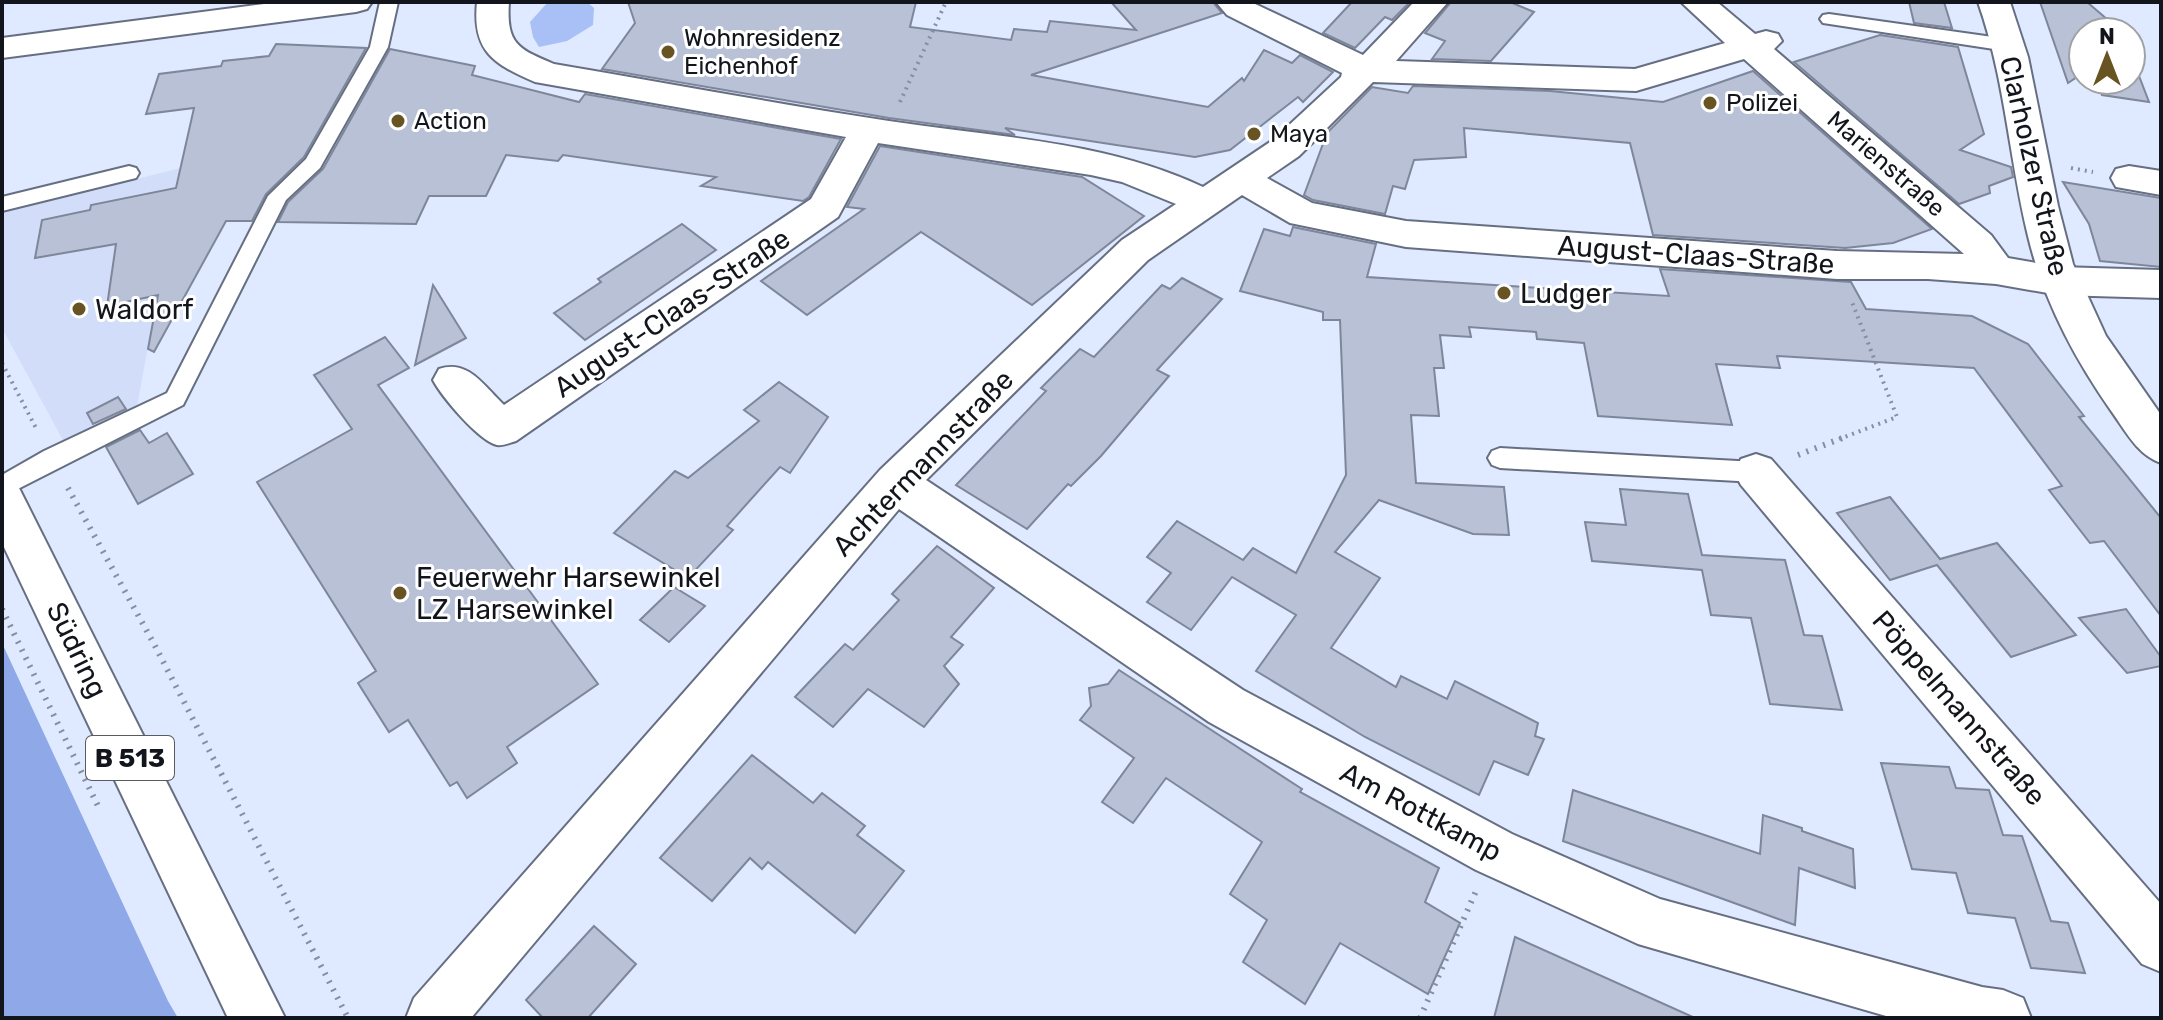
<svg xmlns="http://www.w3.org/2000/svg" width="2163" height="1020" viewBox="0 0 2163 1020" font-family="Rubik,sans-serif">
<rect width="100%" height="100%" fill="#dfe9ff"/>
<polygon fill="#d1ddf9" points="181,168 137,406 64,442 2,328 2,213"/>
<polygon fill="#a9c0f6" points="548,2 587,2 594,8 593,25 567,41 539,47 533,37 530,22"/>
<polygon fill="#8ea8e8" points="2,643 168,1001 178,1018 2,1018"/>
<g fill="#b8c1d6" stroke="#7e869a" stroke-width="2">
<polygon points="628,2 916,2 910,27 1011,40 1014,29 1047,32 1050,21 1136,30 1111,2 1213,2 1222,13 1031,75 1208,107 1242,78 1244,81 1264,50 1292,63 1300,55 1333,72 1303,102 1298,97 1230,150 1195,157 1005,128 1015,135 889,118 602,69 635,23"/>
<polygon points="1352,2 1410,2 1392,20 1385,17 1355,48 1323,33"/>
<polygon points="1451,2 1510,2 1534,12 1491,61 1432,59 1445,41 1425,33"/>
<polygon points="1909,2 1944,2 1952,28 1914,23"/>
<polygon points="2040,2 2087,2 2122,32 2083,32 2083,73 2068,83"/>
<polygon points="1880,35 1958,47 1984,134 1960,150 2011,167 2013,177 1989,186 1990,193 1959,204 1794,62"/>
<polygon points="276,44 366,48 304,157 266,194 252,221 226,221 154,352 148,349 158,295 107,306 116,244 35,258 42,220 90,210 91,205 176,188 194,108 146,114 159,74 221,66 223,61 269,56"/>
<polygon points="390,49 475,66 472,75 579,102 585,94 841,139 809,197 803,201 701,186 716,177 563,155 558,161 506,155 486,196 429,196 416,224 278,222 288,202 323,169"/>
<polygon points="2131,55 2149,102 2102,95 2096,80 2131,80"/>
<polygon points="1753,71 1932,229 1893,243 1845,248 1653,235 1630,143 1464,128 1466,157 1414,160 1405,189 1393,186 1385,214 1313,200 1304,195 1327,133 1372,87 1408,93 1413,86 1550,91 1663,102"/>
<polygon points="880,146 1082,177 1144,216 1032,305 921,232 807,315 761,281 864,209 847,207"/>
<polygon points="2063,182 2161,198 2161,267 2100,261 2089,224"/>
<polygon points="682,224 716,250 585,340 554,313 601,282 598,279"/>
<polygon points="1293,227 1376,244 1367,277 1669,296 1660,269 1851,282 1866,309 1972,316 2028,344 2084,416 2079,417 2161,518 2161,616 2104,541 2090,543 2049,490 2062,486 1974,368 1777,356 1780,368 1716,364 1732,425 1598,416 1584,343 1537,339 1536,332 1469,327 1471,337 1440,335 1444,368 1434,368 1439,416 1411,415 1416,483 1504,487 1509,535 1473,534 1379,500 1335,552 1380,578 1331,648 1396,687 1401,676 1447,699 1455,681 1538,723 1535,736 1544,739 1528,775 1494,761 1479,795 1365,737 1256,671 1296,615 1232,577 1191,630 1147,602 1171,573 1147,557 1177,521 1243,560 1253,548 1296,573 1346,475 1340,320 1323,320 1323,312 1240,291 1264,229 1290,236"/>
<polygon points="1182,278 1222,299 1157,370 1169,376 1101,456 1071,486 1068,484 1027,529 956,485 1046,391 1041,388 1080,349 1094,357 1162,285 1170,289"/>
<polygon points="433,285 466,338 415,365"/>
<polygon points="385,337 409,368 378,385 598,684 507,747 517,763 467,798 457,782 450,786 408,720 389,732 358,683 376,671 257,482 352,429 314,375"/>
<polygon points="779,382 828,417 790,473 780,467 727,526 733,530 688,578 614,533 675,471 688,478 759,421 744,410"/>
<polygon points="118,397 126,409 93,424 87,413"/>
<polygon points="140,430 149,443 167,433 193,474 138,504 106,447"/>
<polygon points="1620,489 1688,494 1702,555 1785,560 1804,635 1822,636 1842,710 1770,704 1751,618 1711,615 1702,570 1592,561 1585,522 1626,525"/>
<polygon points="1890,497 1940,559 1997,543 2076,635 2011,657 1937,565 1890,580 1837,513"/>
<polygon points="937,546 994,588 951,637 963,645 944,666 959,684 924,727 868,689 833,727 795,697 845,644 853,650 899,600 892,594"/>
<polygon points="674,587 705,606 669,642 640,620"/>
<polygon points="2126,609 2161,657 2161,666 2127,673 2079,618"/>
<polygon points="1119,670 1302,789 1300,792 1439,868 1425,902 1460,923 1428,994 1340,943 1305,1004 1243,962 1267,920 1230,894 1262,842 1166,778 1133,823 1102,802 1134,758 1080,720 1091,706 1089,688 1108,684"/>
<polygon points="752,755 813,803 822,793 865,826 857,835 904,871 855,933 768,862 762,869 750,858 712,901 660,858"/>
<polygon points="1881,763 1949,767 1956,788 1989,790 2003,835 2022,836 2051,921 2068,923 2085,973 2031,968 2015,918 1968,913 1956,873 1912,869"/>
<polygon points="1573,790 1760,854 1763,815 1802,828 1802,831 1853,849 1855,888 1799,868 1795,925 1563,841"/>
<polygon points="594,926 636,964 588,1018 543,1018 526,1000"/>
<polygon points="1515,937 1695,1018 1494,1018"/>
</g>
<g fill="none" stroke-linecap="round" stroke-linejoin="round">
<g stroke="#666f82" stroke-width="4">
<g id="service">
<polygon points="380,2 398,2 388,47 320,168 286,200 183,405 2,497 2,475 44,451 167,393 268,196 306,159 370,47"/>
<polygon points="1829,14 2007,39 2016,45 2007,51 1823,23 1820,19 1823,15"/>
<polygon points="129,166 136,168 139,173 136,178 2,211 2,197"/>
<polygon points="1500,448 1756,462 1764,465 1768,472 1764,479 1756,482 1500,468 1492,465 1488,458 1492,451"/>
</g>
</g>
<g stroke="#666f82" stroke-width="4">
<g id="minor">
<polygon points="280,2 372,2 367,9 356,12 2,58 2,38"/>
<path d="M477,2H509C506,44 518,49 554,64C666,83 777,104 889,121C995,137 1105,141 1203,187L1273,140L1341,77L1342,73L1227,15L1216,2H1251L1363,55L1414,2H1448L1396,61L1635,69L1725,43L1681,2H1717L1755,34L1766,31L1778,34L1782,41L1774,49L1991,235L2008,258L2059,267L2161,270V298L2059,295L1996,284L1928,279H1837L1406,247L1290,223L1242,195L1148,260L926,480L1243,690L1512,834L1660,899L1982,987L2003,990L2023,998L2031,1018H1893L1638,944L1476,870L1209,722L899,509L471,1018H406L414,998L880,470L1122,240L1176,204L1122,182L1091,175L878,143L838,217L516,441C509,443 504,446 497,445C479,441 442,397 433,380L439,369C468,359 484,386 504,405L811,199L846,137L535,82C493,64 472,51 477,2ZM1744,59L1964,254L1837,251L1406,221L1312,203L1267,178L1299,156L1373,82L1636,91Z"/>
<polygon points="2129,166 2161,171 2161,195 2116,187 2111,178 2116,169"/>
<polygon points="1756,454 1771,459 2161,904 2161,972 2142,964 1741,485 1734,472 1741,459"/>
</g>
</g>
<g stroke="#666f82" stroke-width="4">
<path id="tertiary" d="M1978,2H2010L2028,57L2058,206L2073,264L2106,336L2161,415V463C2138,455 2126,432 2112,412C2074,358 2043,299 2028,236C2009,158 2005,78 1978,2Z"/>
</g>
<g stroke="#666f82" stroke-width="4">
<polygon id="primary" points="2,479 17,484 285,1018 228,1018 2,543"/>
</g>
<g stroke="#878e9d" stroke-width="4" stroke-dasharray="2 5" stroke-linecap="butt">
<polyline points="900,102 946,2"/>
<polyline points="2071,168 2093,172"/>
<polyline points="2,363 37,430"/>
<polyline points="1839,439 1897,417 1852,302"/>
</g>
<g stroke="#878e9d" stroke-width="6" stroke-dasharray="2 7" stroke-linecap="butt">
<polyline points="1798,455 1845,437"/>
<polyline points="68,488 154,644 348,1018"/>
<polyline points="2,609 98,806"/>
<polyline points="1420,1018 1476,891"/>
</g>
<use href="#service" fill="#fff" fill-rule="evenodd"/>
<use href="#minor" fill="#fff" fill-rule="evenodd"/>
<use href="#tertiary" fill="#fff" fill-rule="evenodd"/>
<use href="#primary" fill="#fff" fill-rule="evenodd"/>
</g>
<g fill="#685322" stroke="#fff" stroke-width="3">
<circle cx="668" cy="52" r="8"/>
<circle cx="1710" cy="103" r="8"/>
<circle cx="398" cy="121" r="8"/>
<circle cx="1254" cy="134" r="8"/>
<circle cx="1504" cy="293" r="8"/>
<circle cx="79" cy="309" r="8"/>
<circle cx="400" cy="593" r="8"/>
</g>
<g text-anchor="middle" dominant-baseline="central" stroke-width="6" stroke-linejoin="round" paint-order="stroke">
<g font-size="24" fill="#12151c" stroke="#fff" text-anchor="start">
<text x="684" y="38">Wohnresidenz<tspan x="684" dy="28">Eichenhof</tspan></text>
<text x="1726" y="103">Polizei</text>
<text x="414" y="121">Action</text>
<text x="1270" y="134">Maya</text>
</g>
<g font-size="24" fill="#12151c" stroke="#fff">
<text transform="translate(1886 164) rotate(41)">Marienstraße</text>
</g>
<rect fill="#fff" stroke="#595b60" stroke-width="2" x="86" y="736" width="88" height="44" rx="6"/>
<g font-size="26" font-weight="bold" fill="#12151c">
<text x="130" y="758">B 513</text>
</g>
<g font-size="28" fill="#12151c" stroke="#fff">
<text transform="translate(2034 166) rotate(77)">Clarholzer Straße</text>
<text transform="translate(1696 255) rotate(4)">August-Claas-Straße</text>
<text transform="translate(672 313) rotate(-34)">August-Claas-Straße</text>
<text transform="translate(923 463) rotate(-46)">Achtermannstraße</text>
<text transform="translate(77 650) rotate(64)">Südring</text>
<text transform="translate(1959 708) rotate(49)">Pöppelmannstraße</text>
<text transform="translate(1421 812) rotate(28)">Am Rottkamp</text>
</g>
<g font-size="28" fill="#12151c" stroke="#fff" text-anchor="start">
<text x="1520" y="293">Ludger</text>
<text x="95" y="309">Waldorf</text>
<text x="416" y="577">Feuerwehr Harsewinkel<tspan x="416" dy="32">LZ Harsewinkel</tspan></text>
</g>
</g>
<rect width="2163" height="1020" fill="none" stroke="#12151c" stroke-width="8"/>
<g transform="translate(2107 56)"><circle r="38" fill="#ffffff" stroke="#a0a1a4" stroke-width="2"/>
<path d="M0-6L14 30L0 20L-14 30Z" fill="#685322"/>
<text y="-12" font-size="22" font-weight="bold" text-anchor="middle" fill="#12151c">N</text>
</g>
</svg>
